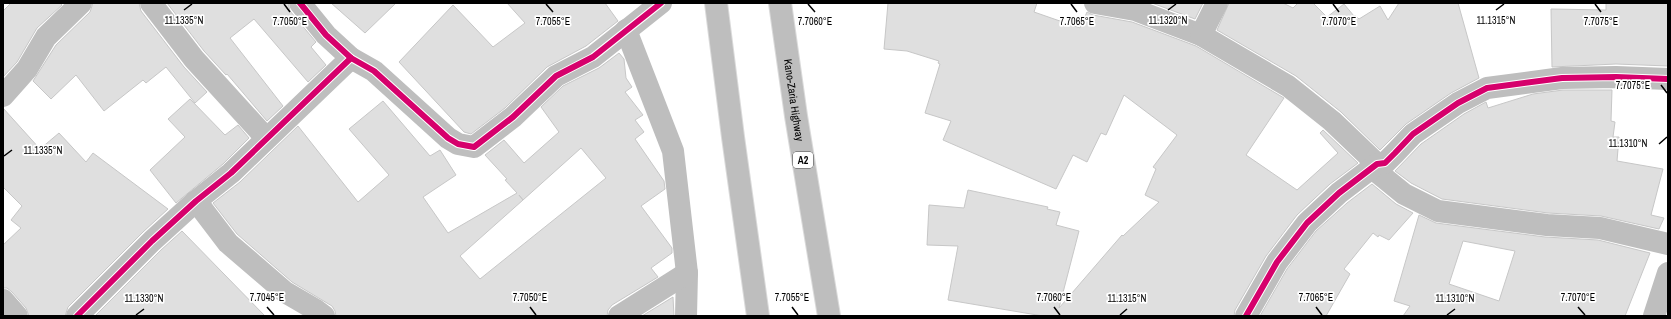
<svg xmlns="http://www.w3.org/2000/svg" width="1671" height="319" viewBox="0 0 1671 319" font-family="'Archivo Narrow',sans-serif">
<rect width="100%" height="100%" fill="#fff"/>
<g fill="#dfdfdf" stroke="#c7c7c7" fill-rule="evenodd">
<polygon points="11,3 60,3 62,5 37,28 17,62 3,77 3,11"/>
<polygon points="93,3 139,3 141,11 184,67 207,92 195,103 166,67 146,83 143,80 104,111 76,75 51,99 33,81 56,45 90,12"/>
<polygon points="167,3 288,3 290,11 316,42 311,47 326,65 308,82 254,19 230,38 283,106 267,121 227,74 226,75 204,51"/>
<polygon points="331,3 396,3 365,33"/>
<polygon points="507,3 605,3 618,21 586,46 547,67 505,108 471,134 464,132 399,62 453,5 493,47 525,23"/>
<polygon points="888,3 1037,3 1034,12 1080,28 1087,12 1093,15 1132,22 1196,46 1284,98 1246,155 1297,190 1338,153 1320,133 1323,130 1358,163 1330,184 1297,215 1266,256 1235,310 1234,316 1043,316 948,300 958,246 927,245 929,205 964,208 968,190 1048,207 1047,209 1060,212 1056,225 1079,231 1059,308 1122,235 1123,236 1159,202 1145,195 1156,169 1153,167 1177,135 1124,95 1106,135 1101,133 1087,162 1073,155 1056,189 943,140 951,121 925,113 940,64 938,63 939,61 907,51 884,49"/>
<polygon points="1152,3 1203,3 1195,19"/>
<polygon points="1229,3 1283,3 1293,8 1298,3 1313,3 1327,17 1344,4 1354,16 1355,15 1359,19 1380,6 1388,20 1399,3 1458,3 1479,78 1451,93 1406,124 1380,150 1341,112 1296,76 1217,30"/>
<polygon points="1606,3 1668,3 1668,66 1616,64 1552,67 1551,9 1606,10"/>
<path d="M619,53L624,59L626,78L632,87L625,92L643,115L635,120L644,132L635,139L664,181L665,189L641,206L672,248V253L651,268L658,277L612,305L608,310L607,316H336L335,311L332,306L292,282L237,234L213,203L240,182L298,126L358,202L389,175L349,129L383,101L430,156L440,150L456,175L423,197L448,233L517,193L505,180L507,179L485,155L504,140L524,163L559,132L541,107L563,86L599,68ZM581,148L606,178L480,279L460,256L523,200L519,195L523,200Z"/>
<polygon points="1563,90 1612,90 1611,121 1615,122 1613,137 1619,137 1617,161 1663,169 1651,215 1664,218 1659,229 1601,216 1548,213 1442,199 1411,183 1395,171 1421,144 1464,114 1486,102 1488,108 1533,94"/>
<polygon points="190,99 225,135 238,125 249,138 223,164 176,203 150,170 185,137 168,119"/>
<polygon points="3,108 40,149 59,133 86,162 93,153 168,209 143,232 68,307 65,316 29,316 26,308 12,292 7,288 3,288 3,245 21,228 11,220 22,206 3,187"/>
<polygon points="1372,184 1396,204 1413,213 1389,240 1379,235 1378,237 1373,233 1344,269 1350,274 1326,316 1260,316 1287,269 1316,231 1347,203"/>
<path d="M1419,215L1436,223L1545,237L1598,240L1650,253L1625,316H1403L1410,306L1394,301ZM1463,241L1515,251L1499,301L1449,284Z"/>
<polygon points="182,231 265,316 95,316 161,250"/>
<polygon points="673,297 674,316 642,316"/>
</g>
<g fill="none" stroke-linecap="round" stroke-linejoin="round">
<g stroke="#dbdbdb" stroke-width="24">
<g id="trunk">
<polyline points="716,3 733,137 758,316"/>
<path id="s1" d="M780,3L796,116L829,316"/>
</g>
</g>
<g stroke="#bebebe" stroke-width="22">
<polyline points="151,3 194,59 266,138"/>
<polyline points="300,3 326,35 351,58 374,71 448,138 458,144 474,147 513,117 556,76 593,57 661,3"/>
<polyline points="1095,3 1135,10 1201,35 1288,86 1332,121 1377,164"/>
<polyline points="626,30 673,151 687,273 686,316"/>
<polyline points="1201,35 1217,3"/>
<polyline points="3,96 27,69 46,37 81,3"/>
<polyline points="1372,168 1404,194 1438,211 1547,225 1600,228 1668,244"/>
<polyline points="196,201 228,243 285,292 316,310 324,316"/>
<polyline points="3,300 17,316"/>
<polyline points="77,316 152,241 196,201 231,173 351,58"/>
<polyline points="619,316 687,273"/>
<polyline points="1246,316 1277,262 1307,223 1339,193 1377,164 1385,163 1395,153 1413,134 1458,103 1487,88 1562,78 1616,77 1668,79"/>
<polyline points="1654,316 1668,273"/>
</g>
<use href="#trunk" stroke="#bebebe" stroke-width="22"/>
<g stroke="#fff" stroke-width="8">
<g id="cycleway">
<polyline points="300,3 326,35 351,58 374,71 448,138 458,144 474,147 513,117 556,76 593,57 661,3"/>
<polyline points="77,316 152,241 196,201 231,173 351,58"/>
<polyline points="1246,316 1277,262 1307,223 1339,193 1377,164 1385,163 1395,153 1413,134 1458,103 1487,88 1562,78 1616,77 1668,79"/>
</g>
</g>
<use href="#cycleway" stroke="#d6006c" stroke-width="6"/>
</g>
<path fill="none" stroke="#000" stroke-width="1.5" d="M284,4L290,12M546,4L553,12M808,4L815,12M1071,4L1077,12M1333,4L1339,12M1595,4L1601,12M184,10L192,4M1168,10L1176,4M1496,10L1504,4M1661,85L1667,93M1659,144L1667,137M4,156L12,150M267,307L274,315M530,307L536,315M792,307L798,315M1054,307L1060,315M1316,307L1322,315M1578,307L1585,315M136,315L144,309M1120,315L1127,309M1447,315L1455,309"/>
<g text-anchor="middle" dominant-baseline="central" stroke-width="3.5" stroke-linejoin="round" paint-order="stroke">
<rect fill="#fff" stroke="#4c4c4c" stroke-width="1" x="793" y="152" width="20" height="16" rx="3"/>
<g font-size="10" font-weight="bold" fill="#000">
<text x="803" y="160">A2</text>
</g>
<g font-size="11" fill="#000" stroke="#fff">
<text stroke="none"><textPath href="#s1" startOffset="98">Kano-Zaria Highway</textPath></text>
</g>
</g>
<g font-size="10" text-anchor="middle" fill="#000" stroke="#fff" stroke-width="3.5" stroke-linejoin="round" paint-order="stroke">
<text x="184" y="24">11.1335°N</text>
<text x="1168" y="24">11.1320°N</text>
<text x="1496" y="24">11.1315°N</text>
<text x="815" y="25">7.7060°E</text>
<text x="1077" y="25">7.7065°E</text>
<text x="1339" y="25">7.7070°E</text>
<text x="290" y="25">7.7050°E</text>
<text x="553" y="25">7.7055°E</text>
<text x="1601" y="25">7.7075°E</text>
<text x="1633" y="89">7.7075°E</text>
<text x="1628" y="147">11.1310°N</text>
<text x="43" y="154">11.1335°N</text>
<text x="267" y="301">7.7045°E</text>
<text x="530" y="301">7.7050°E</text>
<text x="792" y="301">7.7055°E</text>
<text x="1054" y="301">7.7060°E</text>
<text x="1316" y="301">7.7065°E</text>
<text x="1578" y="301">7.7070°E</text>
<text x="144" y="302">11.1330°N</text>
<text x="1127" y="302">11.1315°N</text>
<text x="1455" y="302">11.1310°N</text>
</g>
<rect width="1671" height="319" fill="none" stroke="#000000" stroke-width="8"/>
</svg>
